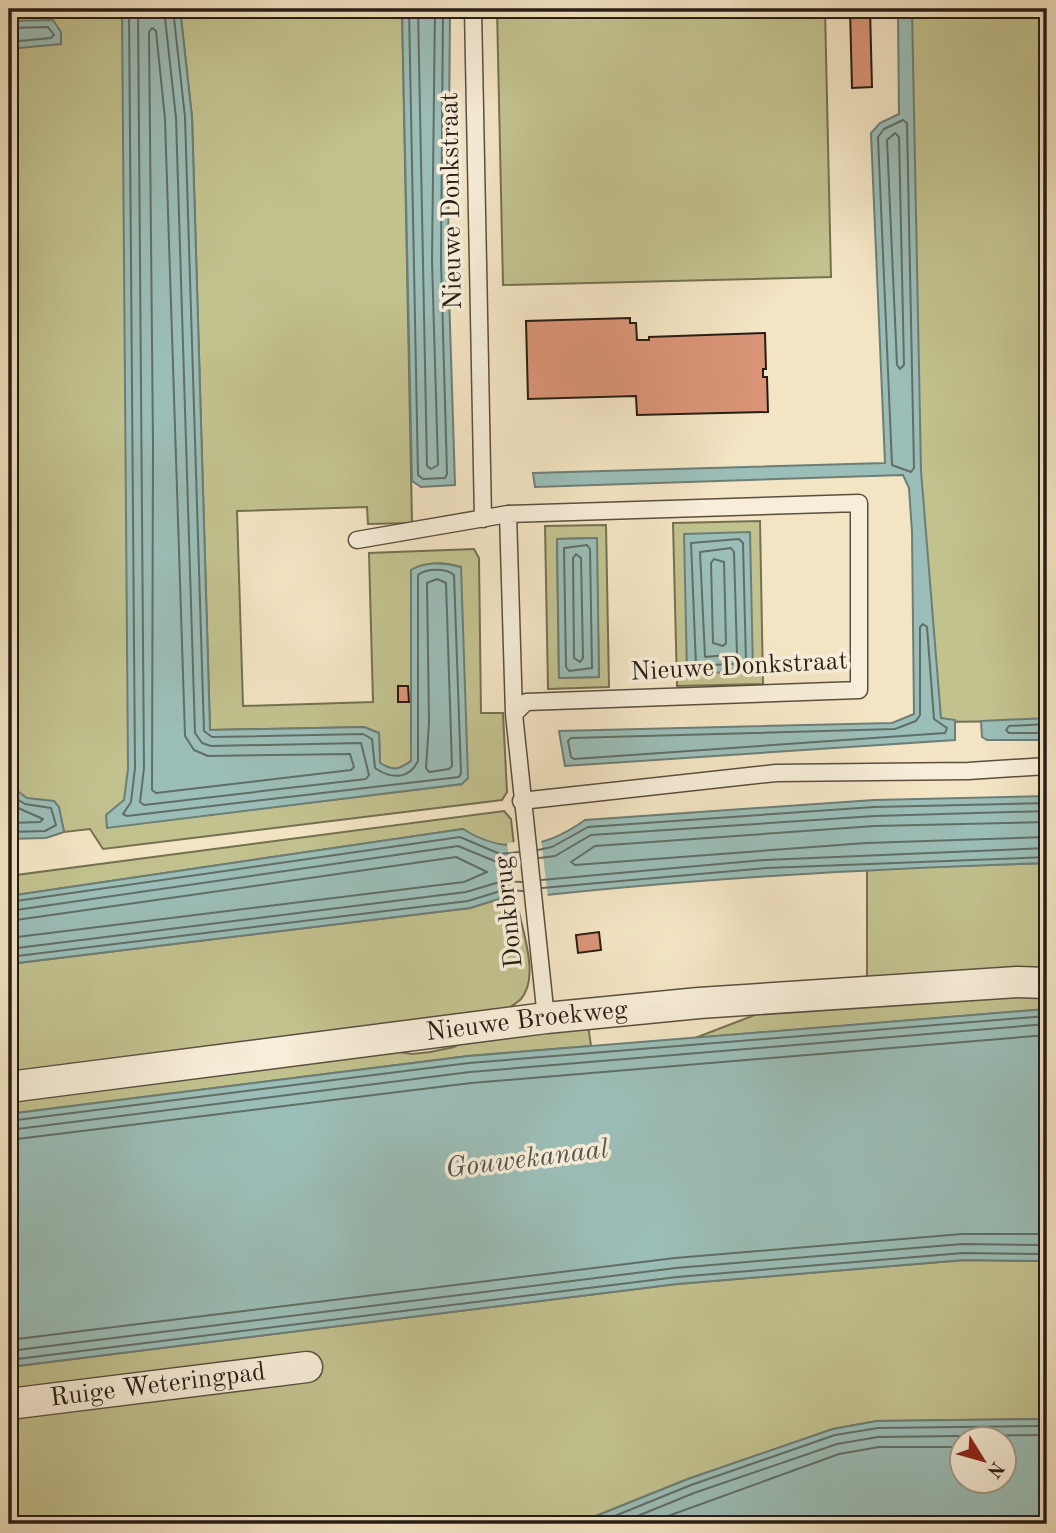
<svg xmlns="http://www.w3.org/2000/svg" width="1056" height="1533" viewBox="0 0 1056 1533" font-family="'Old Standard TT',serif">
<rect width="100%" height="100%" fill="#f3e4c3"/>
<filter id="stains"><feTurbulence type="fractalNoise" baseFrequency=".00286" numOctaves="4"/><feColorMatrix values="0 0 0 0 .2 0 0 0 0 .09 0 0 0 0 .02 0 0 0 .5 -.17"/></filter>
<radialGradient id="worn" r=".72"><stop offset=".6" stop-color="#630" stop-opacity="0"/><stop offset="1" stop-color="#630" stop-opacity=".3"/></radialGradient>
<g fill="#c2c28f" stroke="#747052" stroke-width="2" fill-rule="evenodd">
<path d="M9,9H137L145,810L107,827L462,784L461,567C444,562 427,561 411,570V761C399,770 393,771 380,763L379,733L364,727L210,730L192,117L180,9H402L412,523L368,524L367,507L237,511L243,706L373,702L369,553L474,549L479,558L481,713H503L507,792L502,800L103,849L90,829L64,832L60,814L9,798Z"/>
<polygon points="497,9 825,9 831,277 503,285"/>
<polygon points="909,9 1047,9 1047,721 924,722"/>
<polygon points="760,521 763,684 677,686 673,523"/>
<path d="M606,525L609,687L548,689L545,526ZM596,538L599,677L559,678L557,539Z"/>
<path d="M504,811L511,819L514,846C495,848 479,840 463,829L9,896V876Z"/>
<polygon points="1047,863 1047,1009 695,1038 786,1003 867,996 867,869"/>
<path d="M505,897L507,913L519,912C524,936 539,978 521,999C516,1004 508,1008 503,1012L9,1078V964L470,908Z"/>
<polygon points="588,1024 591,1046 468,1056 9,1114 9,1095 381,1049 412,1054 430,1052 454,1047 472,1037"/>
<polygon points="964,1260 1047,1261 1047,1419 877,1421 833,1429 688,1479 576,1524 9,1524 9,1367 677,1284"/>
</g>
<g fill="#9bbeb8" stroke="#6d7e77" stroke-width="2" fill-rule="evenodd">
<path d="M122,9H180L192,117L210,730L364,727L379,733L380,763C393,771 399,770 411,761V570C427,561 443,563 461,567L468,778L462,784L107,828L106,815L124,800L128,769Z"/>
<polygon points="402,9 450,9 448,261 455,485 421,487 412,481"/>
<polygon points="898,9 912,9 921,471 941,718 955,720 955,740 565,766 559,731 892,723 914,714 912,532 909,488 903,475 535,487 533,473 885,463 871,133 880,123 899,114"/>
<polygon points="53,20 61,32 61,44 9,49 9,21"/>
<polygon points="750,532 753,672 687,673 684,534"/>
<polygon points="597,538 599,677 559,678 557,539"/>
<polygon points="1047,718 1047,740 987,740 982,737 981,721"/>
<polygon points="9,785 27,798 54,801 59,807 64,832 46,838 9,839"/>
<path d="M1047,796V863C871,869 695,878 519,898L505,897L470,908L9,964V896L463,829C505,856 546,848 585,820L874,800Z"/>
<polygon points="1047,1009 1047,1261 964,1260 677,1284 9,1367 9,1114 469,1056"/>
<path d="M1047,1419V1524H576L688,1479L833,1429L877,1421ZM962,1438H1004V1480H962Z"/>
</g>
<polygon fill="#f3e4c3" points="541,839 548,898 514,901 507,843"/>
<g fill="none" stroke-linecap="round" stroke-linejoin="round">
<g stroke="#616e66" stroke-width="2">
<path d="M129,9L135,768L131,802L123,814L127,816L459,777L461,773L454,575C446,568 427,568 418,575V761C409,780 391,779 375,768L372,739L363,734L212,737L204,731L185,117L173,9"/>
<polyline points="138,9 144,768 140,802 144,805 366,779 369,775 361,743 211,746 202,743 195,733 176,118 164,9"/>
<polyline points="409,9 418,475 423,479 445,478 447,474 441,261 443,9"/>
<polyline points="418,9 427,466 431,469 438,465 432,261 435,9"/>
<polyline points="9,28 48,27 54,35 51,38 9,42"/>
<polygon points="152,28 156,31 165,119 185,736 194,750 208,756 350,754 354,767 351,770 156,793 152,790 153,445 149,32"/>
<polygon points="903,120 907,123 914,468 911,472 892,465 878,137 884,129"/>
<polygon points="895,133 899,137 904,365 900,369 897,365 887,140"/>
<polygon points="739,539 743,543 746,663 696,666 691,543"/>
<polygon points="587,545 590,549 592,668 569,671 566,667 564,548"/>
<polygon points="731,548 734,552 737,654 705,657 700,552"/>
<polygon points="576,554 581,558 583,658 580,662 574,658 573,558"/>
<polygon points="714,559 724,562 726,643 723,646 713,643 711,563"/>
<polygon points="437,579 446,583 452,766 449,769 429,772 426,768 429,723 427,583"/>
<polygon points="923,624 927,627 934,719 947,728 945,733 574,759 571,757 568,741 571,738 895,729 916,721 920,715 920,627"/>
<polyline points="1047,724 1009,726 1006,730 1009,733 1047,733"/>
<polyline points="9,794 25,804 51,808 56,825 45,831 9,832"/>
<polyline points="9,804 43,819 40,822 9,823"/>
<polyline points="1047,822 875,826 595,846 571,862 575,865 866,843 1047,837"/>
<polyline points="538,850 552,847 588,827 874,807 1047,803"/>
<polyline points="539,858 555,856 591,835 875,816 1047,811"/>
<polyline points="541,880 765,860 1047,848"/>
<polyline points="542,888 766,868 1047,857"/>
<polyline points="9,902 460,837 500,854 519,852"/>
<polyline points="9,911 458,846 497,862 520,861"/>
<polyline points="9,921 456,857 487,872 464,882 9,938"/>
<polyline points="9,949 466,892 503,881 522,882"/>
<polyline points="9,957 468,901 504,890 523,891"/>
<polyline points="9,1121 469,1063 1047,1016"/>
<polyline points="9,1130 470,1072 1047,1024"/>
<polyline points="9,1140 471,1083 1047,1035"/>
<polyline points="9,1340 675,1258 962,1234 1047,1234"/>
<polyline points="9,1351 676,1268 962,1244 1047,1245"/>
<polyline points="9,1360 677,1277 963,1253 1047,1254"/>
<polyline points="595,1524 691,1485 835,1435 878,1428 1047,1426"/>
<polyline points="618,1524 694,1493 837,1444 878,1437 1047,1435"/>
<polyline points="646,1524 839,1454 879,1447 962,1447"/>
</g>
</g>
<g fill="#da9477" stroke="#271d15" stroke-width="2">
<polygon points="850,9 870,9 872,87 852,88"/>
<polygon points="630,318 630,323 636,323 637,340 649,340 649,337 765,333 766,369 763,369 763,377 767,377 768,412 637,415 636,396 528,399 526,321"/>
<polygon points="398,686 408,686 409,702 398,702"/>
<polygon points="599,932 601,950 578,953 576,935"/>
</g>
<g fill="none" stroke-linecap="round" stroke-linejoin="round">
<g stroke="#5a4f40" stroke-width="19">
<g id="lane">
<polyline points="473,9 483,519"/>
<polyline points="357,540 508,514"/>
<polyline points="514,714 526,702 859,690 859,503 508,514 514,714 546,1018"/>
<polyline points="521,801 776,773 968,771 1047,766"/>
</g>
</g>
<g stroke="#5a4f40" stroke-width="33">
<g id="street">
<path id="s1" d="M9,1087L546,1018L699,1003L1017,982L1047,983"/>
<path id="s2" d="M9,1404L307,1367"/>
</g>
</g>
<use href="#lane" stroke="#f7edd8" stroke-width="16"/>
<use href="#street" stroke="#f7edd8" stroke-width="30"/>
</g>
<g text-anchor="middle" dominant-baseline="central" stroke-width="7" stroke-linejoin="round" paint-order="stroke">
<g font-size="26" fill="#271d15" stroke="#f7edd8">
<text transform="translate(452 201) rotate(-91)">Nieuwe Donkstraat</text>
<text transform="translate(739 667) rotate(-3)">Nieuwe Donkstraat</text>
<text transform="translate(509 912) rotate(-96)">Donkbrug</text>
<text stroke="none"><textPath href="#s1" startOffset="522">Nieuwe Broekweg</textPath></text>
<text stroke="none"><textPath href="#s2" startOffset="150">Ruige Weteringpad</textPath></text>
</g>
<g font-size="28" font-style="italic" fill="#50554e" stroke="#f7edd8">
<text transform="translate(527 1160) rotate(-7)">Gouwekanaal</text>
</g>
</g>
<rect width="1056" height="1533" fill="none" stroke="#f3e4c3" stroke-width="35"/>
<rect x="10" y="10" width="1035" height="1512" fill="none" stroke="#271d15" stroke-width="3.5"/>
<rect x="18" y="18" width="1021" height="1498" fill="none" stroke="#271d15" stroke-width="2"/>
<g transform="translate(983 1460) rotate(127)"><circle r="33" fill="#f7edd8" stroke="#a49a8a" stroke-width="2"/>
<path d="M0-5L12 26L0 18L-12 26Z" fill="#8f2418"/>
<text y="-10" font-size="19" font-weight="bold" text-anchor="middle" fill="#271d15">N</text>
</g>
<rect width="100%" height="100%" filter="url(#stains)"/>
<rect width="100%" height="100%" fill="url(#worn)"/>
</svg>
